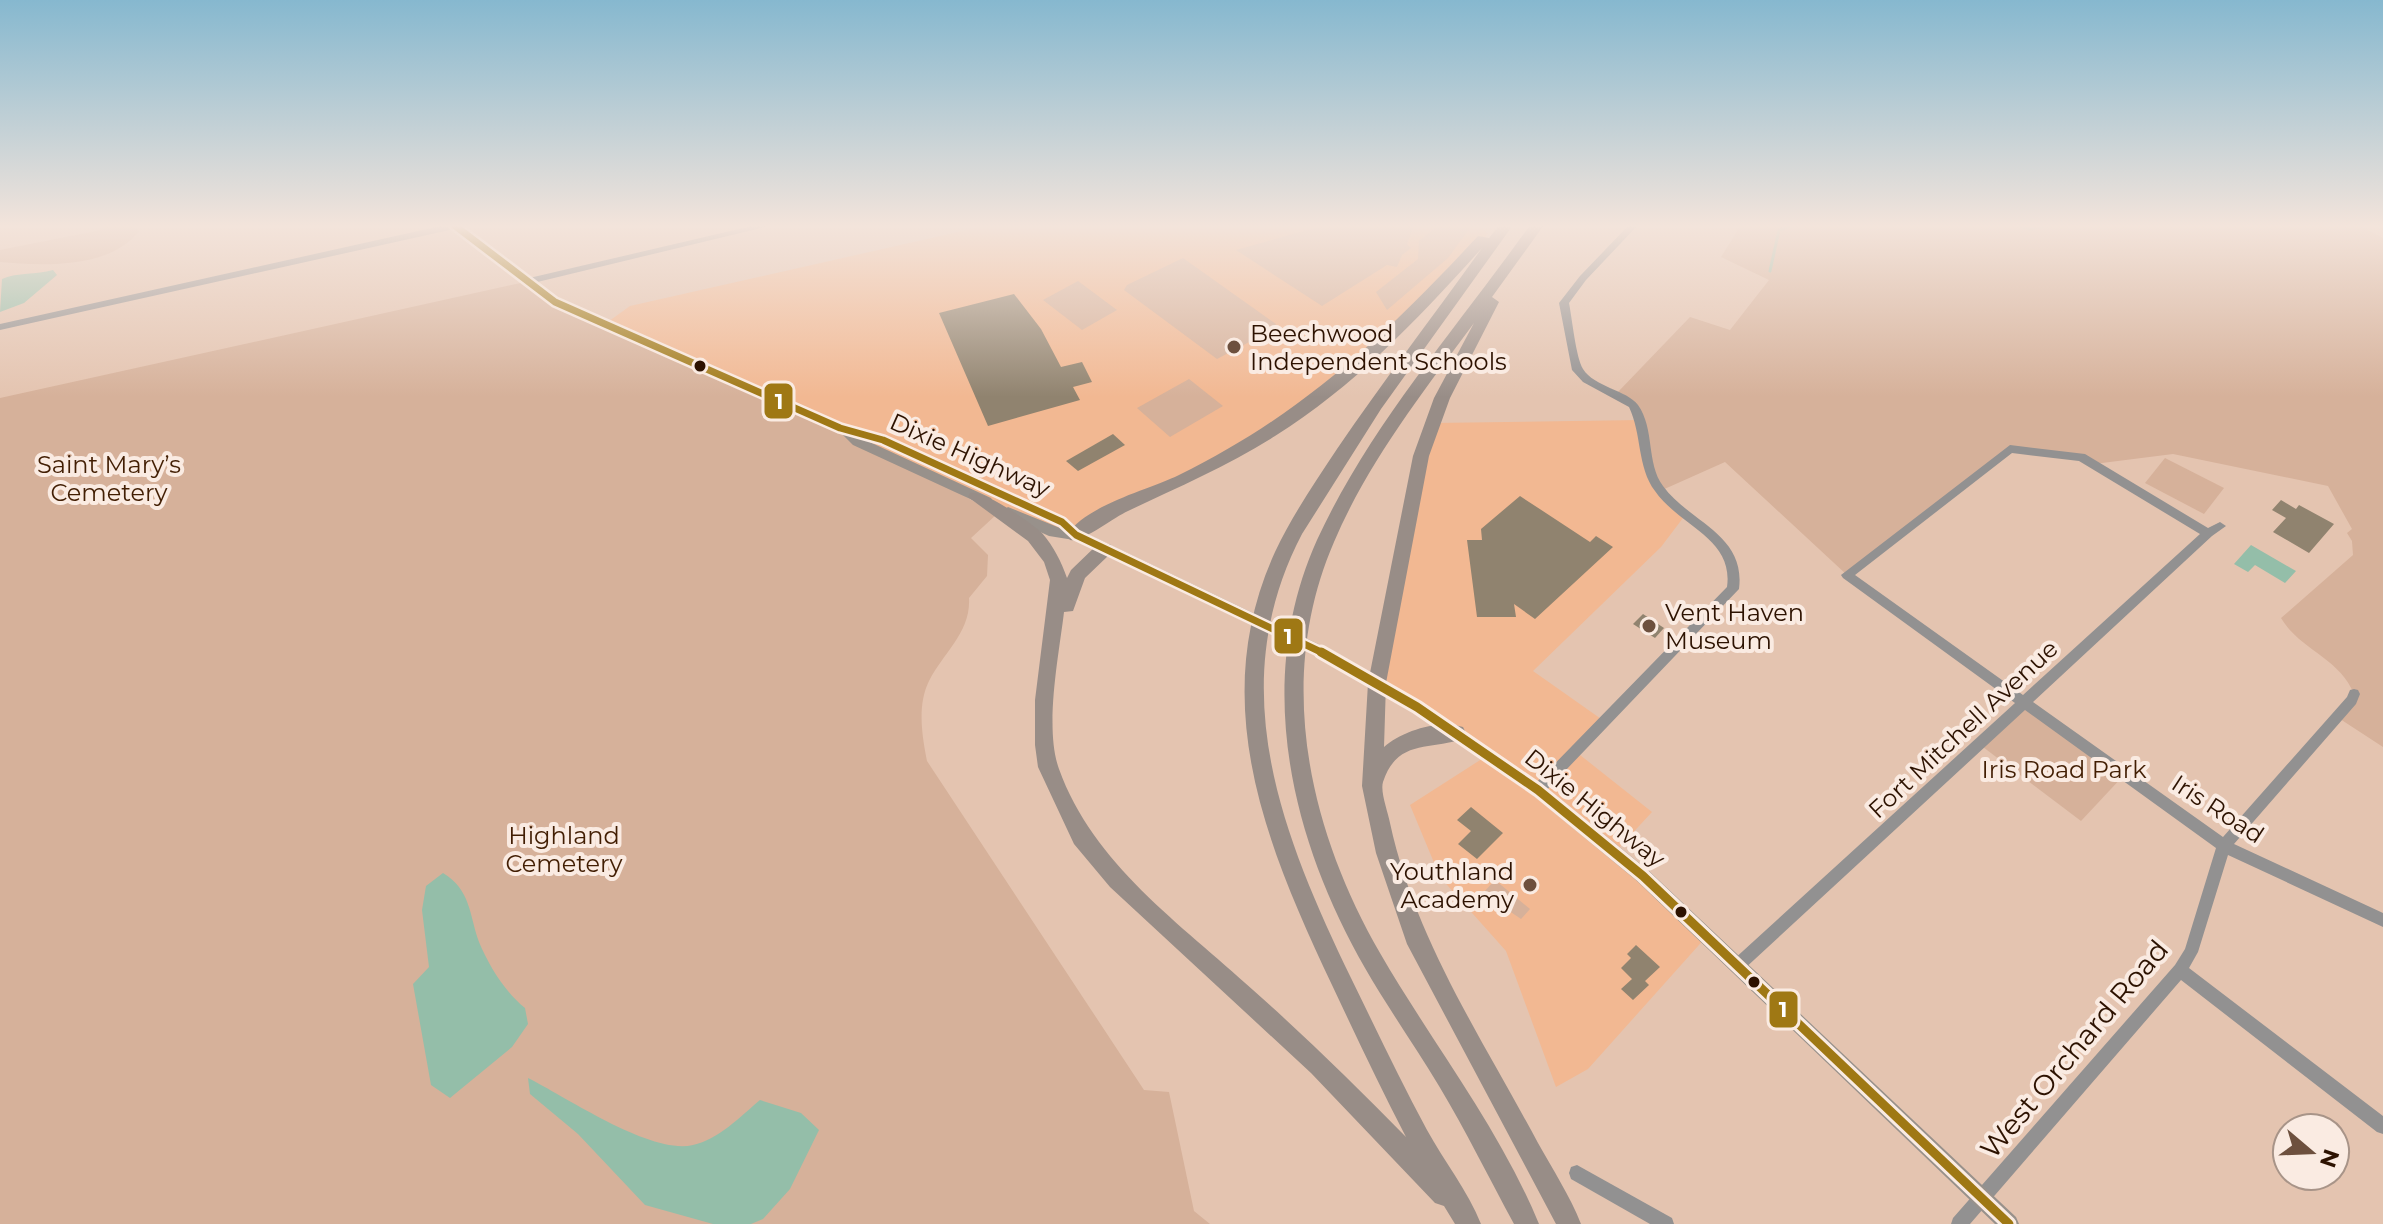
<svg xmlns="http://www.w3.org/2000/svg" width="2383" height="1224" viewBox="0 0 2383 1224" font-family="Montserrat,sans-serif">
<rect width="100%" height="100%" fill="#e4c4b0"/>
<g fill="#f2b892">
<polygon points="989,225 1478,225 1488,234 1412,316 1272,430 1089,523 1054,532 605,324 630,306"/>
<polygon points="1640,420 1654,479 1686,514 1661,547 1533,671 1604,721 1575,751 1652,812 1615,852 1707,936 1588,1069 1556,1087 1506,951 1440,877 1410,805 1488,755 1377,683 1432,423"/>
</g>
<g fill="#d6b19a">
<path d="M103,225H132L139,231C110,269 43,266 0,262V250L101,230Z"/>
<polygon points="1325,225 1414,225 1407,244 1411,248 1402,255 1397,267 1387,265 1322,306 1236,250"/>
<polygon points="1439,225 1472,225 1448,258 1387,310 1376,292 1418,259 1419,241"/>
<path d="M1741,225H2358L2383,238V747L2337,717L2354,694C2340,658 2299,649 2281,618L2353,555L2352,541L2347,533L2352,529L2328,486L2173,454L2094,464L2081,457L2017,449L1847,575L1725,462L1660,491L1637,410L1617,393L1690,317L1730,330L1769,280L1721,257Z"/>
<polygon points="1183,258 1276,324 1274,329 1217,359 1124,290 1127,285"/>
<polygon points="1078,281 1117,310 1082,330 1043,300"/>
<path d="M525,282L540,293L840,428L997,514L971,538L988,555L987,576L969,598C971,632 944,652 929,681C917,705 922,736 927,761L1144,1090L1169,1092L1194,1211L1210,1224H0V398Z"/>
<polygon points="1189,379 1223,406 1170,437 1137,408"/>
<polygon points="2165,458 2224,488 2204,514 2145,483"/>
<polygon points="2026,702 2125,774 2081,821 1979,744"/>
<polygon points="1495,880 1530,909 1521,919 1483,893"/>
</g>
<g fill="#94bea9">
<path d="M53,270L57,275L24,303L0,312L2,279C18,272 36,275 53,270Z"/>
<polygon points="2251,545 2296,571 2285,583 2255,565 2248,572 2234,564"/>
<path d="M443,873C471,890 469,914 479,942C489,966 505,992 525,1008L528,1024L512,1047L450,1098L431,1085L413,984L429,967L422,910L426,886Z"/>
<path d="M528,1078C568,1098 651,1155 693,1145C718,1140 741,1116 760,1100L801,1113L819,1130L790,1189L763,1219L751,1224H713L645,1205L578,1134L530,1094Z"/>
</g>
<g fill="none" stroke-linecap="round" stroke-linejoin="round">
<g stroke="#94bea9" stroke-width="3">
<polyline points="2014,225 2031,229 2053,225"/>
<polyline points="1770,271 1779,230 1796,225"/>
</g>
</g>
<g fill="#90836f">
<polygon points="1014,294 1041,329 1061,367 1082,362 1092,382 1073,387 1080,400 988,426 939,313"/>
<polygon points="1113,434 1125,445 1078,471 1066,461"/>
<polygon points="1520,496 1590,542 1596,536 1613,547 1535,619 1514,604 1516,617 1477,617 1467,540 1482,540 1481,529"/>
<polygon points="2281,500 2296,509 2299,505 2334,524 2309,553 2273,532 2286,518 2272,510"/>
<polygon points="1643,614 1664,628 1655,638 1633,624"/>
<polygon points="1471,807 1503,833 1477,859 1458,844 1471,831 1457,820"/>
<polygon points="1636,945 1660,967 1645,981 1649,985 1633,1000 1621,989 1632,979 1621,968 1631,958 1627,954"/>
</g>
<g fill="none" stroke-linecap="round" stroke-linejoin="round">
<g fill="#929191" fill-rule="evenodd">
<polygon points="445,225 459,226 454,229 0,330 0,324"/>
<polygon points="756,225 773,225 525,285 520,282 525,279"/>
<path d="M1629,225H1638L1586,280L1569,303C1572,318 1576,358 1583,369C1594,387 1627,390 1638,405C1655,429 1646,463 1663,486C1690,523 1746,534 1739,589L1543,794L1538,796L1533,794L1531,790L1533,786L1727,587C1734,538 1679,526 1655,491C1637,467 1642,434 1629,407L1583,382L1572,370L1559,303L1580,276Z"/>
<path d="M2010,445L2085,454L2208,528L2220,522L2226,526L2212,536L2033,702L2223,837L2347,697L2350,690L2354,689L2358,690L2360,694L2356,704L2234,844L2383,913V927L2228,855L2198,952L2189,968L2383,1116V1134L2377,1132L2181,980L1970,1224H1951L1953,1218L2175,965L2185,949L2216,848L2025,710L1742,971L1737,973L1732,971L1730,966L1732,961L2015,703L1843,578L1841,575ZM2012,453L2079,461L2200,534L2023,695L1855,575Z"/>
<polygon points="1577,1165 1672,1218 1674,1224 1650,1224 1571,1179 1569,1173 1571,1167"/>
</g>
<polygon fill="#98918b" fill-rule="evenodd" points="449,225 461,225 559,299 844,425 887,437 1067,519 1081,531 1335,652 1422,703 1543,785 1649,871 2016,1217 2019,1224 1995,1224 1637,881 1533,795 1412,711 1325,660 1074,540 1049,536 1003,515 1001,512 1008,507 1060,528 1057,525 879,443 861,438 991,498 993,501 986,506 981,504 853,445 841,433 758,398 551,305"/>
<g fill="#988d87" fill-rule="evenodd">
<path d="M1499,225H1513L1381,409L1302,534C1222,687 1282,835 1351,978C1376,1029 1400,1080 1427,1130C1444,1161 1468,1191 1481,1224H1455L1444,1206L1435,1203L1311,1073L1110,887L1074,844L1038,767L1035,745V700L1050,580L1044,562L1028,541L968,497L970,493C983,489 1032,523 1042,533C1054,547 1061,561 1067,578L1071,570L1098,544H1110L1113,549L1110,554L1085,578L1073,611L1064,612C1059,655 1044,728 1059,769C1093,864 1181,924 1253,990C1306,1037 1356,1086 1406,1137C1380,1087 1356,1036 1332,985C1267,847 1206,703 1275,552C1292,516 1315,482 1337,449C1384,380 1434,315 1482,248C1419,318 1355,386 1275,436C1228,466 1178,487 1128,511C1114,517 1082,543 1070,540L1067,535C1086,505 1148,490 1179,475C1303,414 1385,336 1478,236L1489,238Z"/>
<path d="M1530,225H1544L1492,297L1499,302L1450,398L1429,456L1386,683L1384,747C1402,731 1439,719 1463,727L1466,733L1463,739C1430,750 1397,739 1383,782C1380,792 1388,812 1390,823C1415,939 1483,1040 1538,1143C1553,1170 1570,1196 1581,1224H1556L1407,944L1376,853L1362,786L1368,683L1413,456L1434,398L1474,323C1423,392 1368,462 1334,542C1275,678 1308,828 1380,953C1432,1043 1499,1127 1539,1224H1514C1489,1178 1466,1131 1439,1086C1415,1046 1388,1008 1365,968C1291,839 1253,682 1317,540C1370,425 1457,328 1530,225Z"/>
</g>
<g stroke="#faebe2" stroke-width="12">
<polyline id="bus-1-far1" points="454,225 555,302 840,428 883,440 1062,522 1076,535 1325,654"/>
</g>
<g stroke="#faebe2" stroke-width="15">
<polyline id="bus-1" points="1321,652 1417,707 1538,790 1643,876 2009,1224"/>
</g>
<use href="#bus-1-far1" stroke="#9f7814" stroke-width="7"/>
<use href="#bus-1" stroke="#9f7814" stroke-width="9"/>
</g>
<linearGradient id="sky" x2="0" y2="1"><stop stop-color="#86b8cf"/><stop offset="0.57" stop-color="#f3e4db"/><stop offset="1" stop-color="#f3e4db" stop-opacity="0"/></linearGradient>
<rect width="2383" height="397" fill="url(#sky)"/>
<g fill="#6d503e" stroke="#faebe2" stroke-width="3">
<circle cx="1234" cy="347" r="8"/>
<circle cx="1649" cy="626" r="8"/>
<circle cx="1530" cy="885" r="8"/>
</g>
<g fill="#2d1201" stroke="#faebe2" stroke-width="3">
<circle cx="700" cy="366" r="7"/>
<circle cx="1681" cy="912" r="7"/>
<circle cx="1754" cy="982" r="7"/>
</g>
<g text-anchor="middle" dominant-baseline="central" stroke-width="8" stroke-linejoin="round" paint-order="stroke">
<g font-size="24" fill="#2d1201" stroke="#faebe2" text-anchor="start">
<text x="1250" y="333">Beechwood<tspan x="1250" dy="28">Independent Schools</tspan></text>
<text x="1665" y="612">Vent Haven<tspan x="1665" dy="28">Museum</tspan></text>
<text x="1514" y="871" text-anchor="end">Youthland<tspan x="1514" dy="28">Academy</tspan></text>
</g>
<g font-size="24" fill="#2d1201" stroke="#faebe2">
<text transform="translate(970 455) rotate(24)">Dixie Highway</text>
<text transform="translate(1963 729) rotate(-43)">Fort Mitchell Avenue</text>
<text transform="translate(1595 808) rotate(39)">Dixie Highway</text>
<text transform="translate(2218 809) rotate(33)">Iris Road</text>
</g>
<g font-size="24" fill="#421e03" stroke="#faebe2">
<text x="109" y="464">Saint Mary’s<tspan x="109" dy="28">Cemetery</tspan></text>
<text x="2064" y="769">Iris Road Park</text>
<text x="564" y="835">Highland<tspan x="564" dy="28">Cemetery</tspan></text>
</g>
<g font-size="28" fill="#2d1201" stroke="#faebe2">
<text transform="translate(2074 1049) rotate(-50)">West Orchard Road</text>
</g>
</g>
<g stroke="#faebe2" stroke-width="3">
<rect x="763" y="382" width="31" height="38" rx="8" fill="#9f7814"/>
<rect x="1273" y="617" width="31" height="38" rx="8" fill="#9f7814"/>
<rect x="1768" y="990" width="31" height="39" rx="8" fill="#9f7814"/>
</g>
<g font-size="22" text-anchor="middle" font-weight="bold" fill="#fff">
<text x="779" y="409">1</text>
<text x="1288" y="644">1</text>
<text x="1783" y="1017">1</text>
</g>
<g transform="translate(2311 1152) rotate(109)"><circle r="38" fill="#faebe2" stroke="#a89488" stroke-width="2"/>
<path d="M0-6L14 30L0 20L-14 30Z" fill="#6d503e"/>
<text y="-12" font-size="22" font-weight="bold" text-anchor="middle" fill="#2d1201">N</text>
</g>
</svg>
